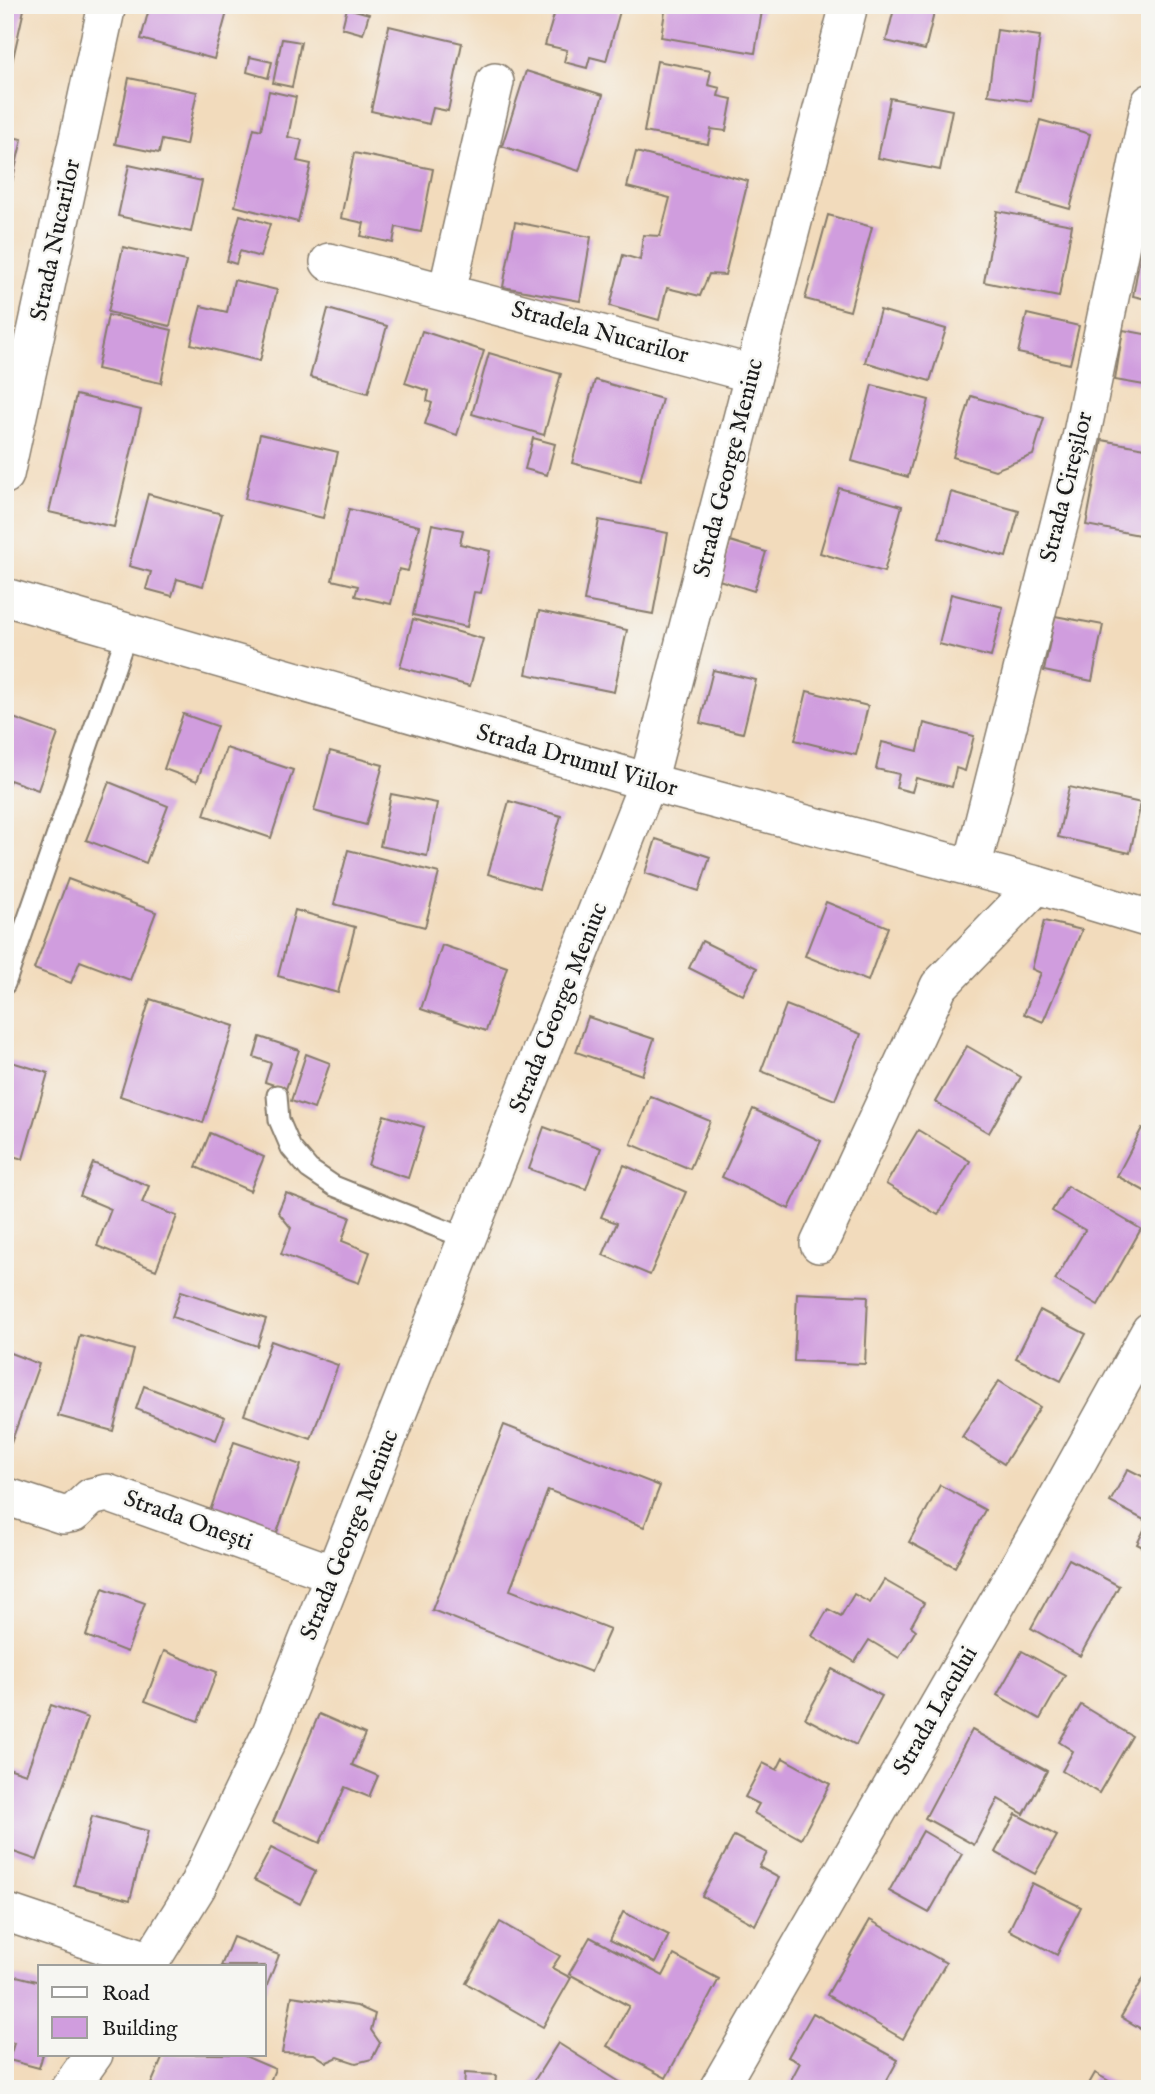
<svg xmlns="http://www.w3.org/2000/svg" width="1155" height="2094" viewBox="0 0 1155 2094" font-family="'IM FELL English',serif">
<rect width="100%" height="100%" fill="#f6f6f2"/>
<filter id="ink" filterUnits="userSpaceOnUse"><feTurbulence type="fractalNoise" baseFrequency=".0143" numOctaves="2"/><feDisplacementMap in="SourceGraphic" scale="14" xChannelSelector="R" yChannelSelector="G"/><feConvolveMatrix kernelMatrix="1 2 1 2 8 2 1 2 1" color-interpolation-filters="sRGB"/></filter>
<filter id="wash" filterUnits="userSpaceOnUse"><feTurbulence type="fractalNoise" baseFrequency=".00686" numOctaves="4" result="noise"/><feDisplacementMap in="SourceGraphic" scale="28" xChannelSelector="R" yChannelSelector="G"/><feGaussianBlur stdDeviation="1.57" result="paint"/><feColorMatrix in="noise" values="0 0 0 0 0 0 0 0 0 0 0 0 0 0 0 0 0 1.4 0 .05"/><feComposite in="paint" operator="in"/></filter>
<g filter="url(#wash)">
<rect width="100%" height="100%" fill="#f2dbbc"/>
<g id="blocks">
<g fill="#d09dde">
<polygon points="5,5 25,5 12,63 5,62"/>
<polygon points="150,5 229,5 214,59 141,39"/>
<polygon points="557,5 600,5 620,11 606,61 590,57 587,68 564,62 567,50 545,45"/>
<polygon points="666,5 763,5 755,53 661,37"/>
<polygon points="895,5 936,5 925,50 886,41"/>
<polygon points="347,8 369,14 363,34 342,28"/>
<polygon points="389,26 462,43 448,111 433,108 429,124 371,111"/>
<polygon points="997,30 1040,36 1031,101 988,95"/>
<polygon points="282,39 301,42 292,87 273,83"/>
<polygon points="250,57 272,62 268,78 247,72"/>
<polygon points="657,61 711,71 708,85 720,88 718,96 732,99 726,131 711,129 708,144 644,132"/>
<polygon points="526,71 603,95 579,171 502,146"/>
<polygon points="129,78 197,92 186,145 162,140 159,153 115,144"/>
<polygon points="269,91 296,97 288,137 302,140 297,161 311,164 298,222 235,206 254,128 261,130"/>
<polygon points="890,98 952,110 940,170 878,158"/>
<polygon points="1040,120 1090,134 1070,209 1020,195"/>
<polygon points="5,136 22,139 6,208 5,208"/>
<polygon points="636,152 748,181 725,275 709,274 700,296 667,288 659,320 610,306 623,255 640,260 643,235 660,236 670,198 627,187"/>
<polygon points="354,153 433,169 421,232 396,227 393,243 361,236 364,223 341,218"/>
<polygon points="129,165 202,181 191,232 118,216"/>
<polygon points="997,211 1072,225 1059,297 984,282"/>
<polygon points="240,215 270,224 260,257 240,251 236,264 227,261"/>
<polygon points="828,215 872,227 850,311 805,299"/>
<polygon points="515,222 591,237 580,301 503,287"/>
<polygon points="1143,239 1150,240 1150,300 1133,296"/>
<polygon points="123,247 186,261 170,326 108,312"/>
<polygon points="234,280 277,290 260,361 191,344 201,306 227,312"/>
<polygon points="328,309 387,326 368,393 310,377"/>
<polygon points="880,310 946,329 930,381 865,362"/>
<polygon points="1027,314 1079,326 1070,364 1018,353"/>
<polygon points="108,315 172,330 161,383 97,369"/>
<polygon points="1123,330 1150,335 1150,386 1115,380"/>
<polygon points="422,331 484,351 457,435 425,424 432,403 427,401 429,391 405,383"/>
<polygon points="489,353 561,374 544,435 472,414"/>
<polygon points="595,380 662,399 640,481 572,463"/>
<polygon points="872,385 929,400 908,477 852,461"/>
<polygon points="76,395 141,410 114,527 49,512"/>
<polygon points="971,396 1044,418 1033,455 995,470 953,457"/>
<polygon points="260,434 338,452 323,518 245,499"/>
<polygon points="533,438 555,444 547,475 525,469"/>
<polygon points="1102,440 1150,449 1150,537 1086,525"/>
<polygon points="839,488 902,506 884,572 820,553"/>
<polygon points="951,492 1019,511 1006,557 939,538"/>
<polygon points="148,494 222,514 203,586 177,579 172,596 146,589 151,572 129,566"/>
<polygon points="349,509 419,526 408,571 399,569 391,604 355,596 358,586 332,580"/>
<polygon points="599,520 668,533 653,614 584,601"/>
<polygon points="432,524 463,530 460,544 490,551 481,593 474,592 467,627 413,615"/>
<polygon points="730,541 766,552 754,591 719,580"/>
<polygon points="951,594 1003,607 991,657 939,644"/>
<polygon points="539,611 627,630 614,692 526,674"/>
<polygon points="1055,616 1103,625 1092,681 1044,671"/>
<polygon points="413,619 483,639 470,686 400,667"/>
<polygon points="713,670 756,680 743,733 700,723"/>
<polygon points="807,691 868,706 856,755 795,740"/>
<polygon points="183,714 217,726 197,781 164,769"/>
<polygon points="5,715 58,734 38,790 10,780 5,793"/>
<polygon points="924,723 974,736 965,771 956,768 952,787 916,778 912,792 896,788 899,774 876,769 882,742 918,751"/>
<polygon points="226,748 293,770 271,838 204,815"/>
<polygon points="330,751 383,765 366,825 314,811"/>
<polygon points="109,782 168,806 146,863 86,840"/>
<polygon points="1069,787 1141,803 1130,853 1058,837"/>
<polygon points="391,794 437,803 427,856 380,846"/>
<polygon points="509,801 561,816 539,889 488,874"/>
<polygon points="656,839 710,857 699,891 645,873"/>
<polygon points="348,850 439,873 425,927 334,904"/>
<polygon points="68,879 156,912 130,980 80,961 71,983 34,969"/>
<polygon points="826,902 888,927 868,981 805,956"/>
<polygon points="295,910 355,927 338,993 278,976"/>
<polygon points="1044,921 1082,930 1043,1022 1024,1014 1041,973 1032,969"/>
<polygon points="702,941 757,968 743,995 689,968"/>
<polygon points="442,945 507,967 486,1031 421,1009"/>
<polygon points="150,999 234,1026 203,1123 120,1096"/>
<polygon points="786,1005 861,1034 835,1100 761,1071"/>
<polygon points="588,1017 654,1039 642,1075 576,1052"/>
<polygon points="260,1037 299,1050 286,1089 265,1082 271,1063 254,1057"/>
<polygon points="967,1046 1021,1077 989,1133 935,1102"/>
<polygon points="306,1054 330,1063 314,1109 291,1101"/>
<polygon points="5,1060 48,1073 23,1159 5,1154"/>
<polygon points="650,1096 710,1121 690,1169 631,1144"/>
<polygon points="753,1109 821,1141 789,1209 722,1177"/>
<polygon points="384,1115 424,1127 408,1178 368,1165"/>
<polygon points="544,1127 601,1148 586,1189 529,1169"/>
<polygon points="1142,1128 1150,1132 1150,1194 1117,1176"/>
<polygon points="918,1130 970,1161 938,1215 886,1184"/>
<polygon points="210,1133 264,1157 250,1191 196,1167"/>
<polygon points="93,1163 149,1186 142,1203 177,1216 156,1270 97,1246 111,1209 80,1196"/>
<polygon points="624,1165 686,1192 650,1275 603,1255 617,1223 601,1217"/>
<polygon points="5,1182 13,1185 6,1205 5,1205"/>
<polygon points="1067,1186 1141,1229 1098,1305 1055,1280 1085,1230 1052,1211"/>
<polygon points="286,1193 350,1217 342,1241 370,1252 359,1283 281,1254 291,1228 278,1212"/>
<polygon points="181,1291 266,1319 257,1346 172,1317"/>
<polygon points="797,1293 868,1296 865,1364 794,1361"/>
<polygon points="1040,1310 1086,1334 1061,1381 1016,1358"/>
<polygon points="80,1335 134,1350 113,1431 58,1416"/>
<polygon points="271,1341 338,1365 311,1439 244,1415"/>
<polygon points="5,1351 39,1364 11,1443 5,1441"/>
<polygon points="999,1381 1040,1407 1004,1464 962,1437"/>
<polygon points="144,1386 225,1417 216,1440 136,1409"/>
<polygon points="504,1425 660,1486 644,1527 548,1490 510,1590 610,1629 591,1672 432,1610"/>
<polygon points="234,1442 301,1465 275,1538 209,1514"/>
<polygon points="1128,1469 1150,1480 1150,1551 1137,1544 1148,1522 1110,1502"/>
<polygon points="940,1485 985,1510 955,1567 909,1542"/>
<polygon points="1069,1559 1119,1586 1080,1656 1031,1628"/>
<polygon points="884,1580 924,1603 911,1626 916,1630 899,1658 869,1640 855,1662 812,1636 828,1609 841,1616 854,1594 870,1603"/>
<polygon points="103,1588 145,1603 127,1652 86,1636"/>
<polygon points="164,1651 217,1672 198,1721 145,1701"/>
<polygon points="1022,1651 1065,1675 1040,1719 997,1695"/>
<polygon points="832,1669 882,1696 856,1745 805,1718"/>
<polygon points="51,1705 88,1718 37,1860 5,1849 5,1767 26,1774"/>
<polygon points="1081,1705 1132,1736 1099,1793 1062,1771 1073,1751 1059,1742"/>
<polygon points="319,1714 365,1734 352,1765 378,1776 369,1797 345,1787 320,1843 273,1822"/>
<polygon points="972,1730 1047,1771 1024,1814 998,1799 974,1845 925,1818"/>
<polygon points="783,1758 830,1784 801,1839 754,1813 759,1804 745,1797 763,1763 777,1770"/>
<polygon points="1016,1814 1057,1836 1035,1874 995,1852"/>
<polygon points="92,1816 148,1831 130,1900 74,1885"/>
<polygon points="923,1831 962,1854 929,1913 889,1891"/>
<polygon points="734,1836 767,1853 759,1867 779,1878 755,1925 702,1896"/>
<polygon points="271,1848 316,1871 300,1904 254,1880"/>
<polygon points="1032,1883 1081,1907 1057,1955 1009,1930"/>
<polygon points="623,1912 669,1935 655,1963 610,1940"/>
<polygon points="870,1920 946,1963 903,2039 827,1995"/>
<polygon points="500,1922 560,1956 552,1968 571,1978 543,2027 466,1983"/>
<polygon points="233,1937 279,1955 264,1993 264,1966 221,1966"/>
<polygon points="590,1937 663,1976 674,1955 719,1979 666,2078 607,2046 629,2006 569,1974"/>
<polygon points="1150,1967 1150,2034 1121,2017"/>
<polygon points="5,1973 40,1982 40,2054 43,2054 39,2068 9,2060 14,2043 5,2041"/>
<polygon points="292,1996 357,2006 375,2014 371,2030 380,2043 372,2059 356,2063 338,2057 327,2062 314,2054 282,2053"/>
<polygon points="813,2013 898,2060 882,2089 786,2089 800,2063 788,2057"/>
<polygon points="558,2043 631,2089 529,2089"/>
<polygon points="164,2054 240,2054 275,2069 267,2089 149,2089"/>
<polygon points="465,2073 496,2075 495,2089 464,2089"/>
<polygon points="1095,2073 1123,2089 1086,2089"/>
</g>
</g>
</g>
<g filter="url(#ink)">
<use href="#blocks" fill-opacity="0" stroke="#877c6c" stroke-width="2"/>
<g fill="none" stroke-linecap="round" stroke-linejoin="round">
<g stroke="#877c6c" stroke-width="23">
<g id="lane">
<polyline points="5,984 127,633"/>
<polyline points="277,1095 279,1120 291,1148 309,1169 334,1186 467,1239"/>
</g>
</g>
<g stroke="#877c6c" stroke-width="40">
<g id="street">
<polyline points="329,262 753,374"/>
<polyline points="447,292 495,82"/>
<polyline points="5,475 107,5"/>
<polyline points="5,597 648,782 1037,885 1150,919"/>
<polyline points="972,868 1081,438 1150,103"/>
<polyline points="819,1244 939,986 1037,885"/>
<polyline points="5,1496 63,1515 74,1513 91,1497 107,1493 334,1574"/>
<polyline points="5,1912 151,1961"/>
<polyline points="148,1966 197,1887 270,1735 648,782 849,5"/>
<polyline points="69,2089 94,2054"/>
<polyline points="718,2089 1043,1524 1150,1331"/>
</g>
</g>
<use href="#lane" stroke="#fff" stroke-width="19"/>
<use href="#street" stroke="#fff" stroke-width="37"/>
</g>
</g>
<g text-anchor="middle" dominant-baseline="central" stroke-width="5" stroke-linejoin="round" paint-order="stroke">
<g font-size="24" fill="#1c1c1c" stroke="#f6f6f2">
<text transform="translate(56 240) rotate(-78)">Strada Nucarilor</text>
<text transform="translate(600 333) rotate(15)">Stradela Nucarilor</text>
<text transform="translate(729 468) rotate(-76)">Strada George Meniuc</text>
<text transform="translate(1067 487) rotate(-76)">Strada Cireșilor</text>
<text transform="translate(577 761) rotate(16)">Strada Drumul Viilor</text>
<text transform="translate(559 1008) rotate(-68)">Strada George Meniuc</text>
<text transform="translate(188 1521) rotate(20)">Strada Onești</text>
<text transform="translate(350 1535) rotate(-68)">Strada George Meniuc</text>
<text transform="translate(936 1711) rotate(-60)">Strada Lacului</text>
</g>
</g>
<rect width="1155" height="2094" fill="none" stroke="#f6f6f2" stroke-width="28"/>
<rect x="38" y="1965" width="228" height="91" fill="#f6f6f2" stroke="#9f9f9c" stroke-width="2"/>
<rect x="52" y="1987" width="35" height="10" fill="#ffffff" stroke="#9f9f9c" stroke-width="2"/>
<text x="102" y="2000" font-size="21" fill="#1c1c1c">Road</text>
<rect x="52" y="2017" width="35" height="21" fill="#d09dde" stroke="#9f9f9c" stroke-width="2"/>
<text x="102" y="2035" font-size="21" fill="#1c1c1c">Building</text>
</svg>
